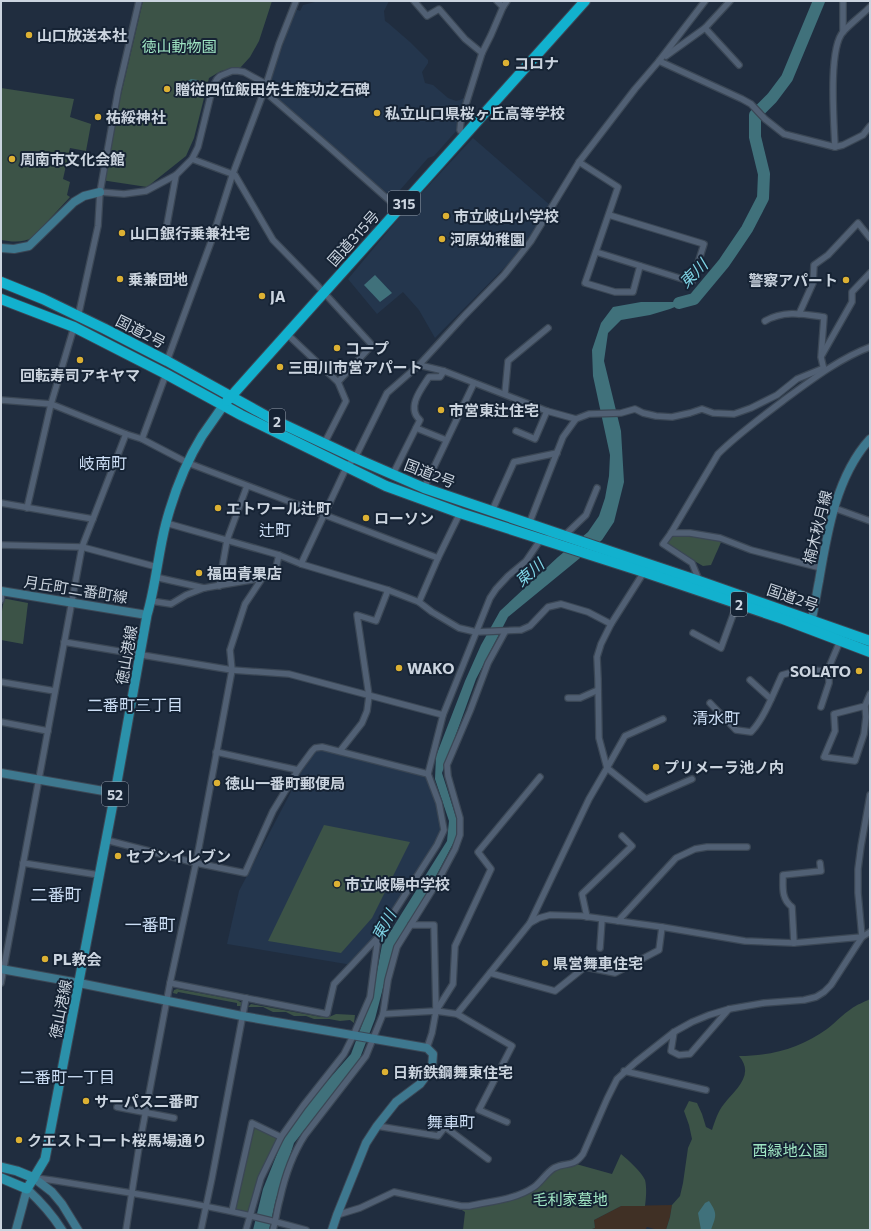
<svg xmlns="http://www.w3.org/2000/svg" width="871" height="1231" viewBox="0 0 871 1231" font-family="Commissioner,'Noto Sans JP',sans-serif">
<rect width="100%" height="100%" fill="#202d3f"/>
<g fill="#24364d">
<polygon points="319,1 389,1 384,11 385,21 388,23 410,42 428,60 428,63 422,72 425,83 433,85 448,98 456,101 460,100 469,95 457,123 457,130 434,156 428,158 393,198 267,92 295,9 300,11 303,5"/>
<polygon points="473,138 550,205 529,239 509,263 435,338 419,310 403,292 377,314 348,279 404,212"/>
<polygon points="315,746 428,774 439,803 444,830 378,937 352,965 227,944 239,891"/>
</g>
<polygon fill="#403025" points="672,1205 670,1217 666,1230 658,1230 647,1227 645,1230 589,1230 595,1228 594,1220 621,1206"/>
<g fill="#3c5347">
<polygon points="143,1 272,1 259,41 250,57 240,68 221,71 209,78 194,138 186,156 147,187 101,180"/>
<path d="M1,88L74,99L70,117L91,124L86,151L70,148L63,179L70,182L67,195L70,197L33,237C24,243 12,242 1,240Z"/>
<polygon points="689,534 722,540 711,565 703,566 665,544 671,535"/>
<polygon points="4,599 7,599 28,603 23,644 1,640 1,617"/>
<polygon points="324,825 410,842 372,918 341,953 268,941"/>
<polygon points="177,989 237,1000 242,1003 242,1006 237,1006 237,1003 178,992 177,994 173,993 174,990"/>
<path d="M870,999V1230H666L670,1217L672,1205L680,1196L683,1183L688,1148L692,1139L689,1125L684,1111L689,1101L697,1103L702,1114L706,1127L712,1130C715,1121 718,1111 724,1104C736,1089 755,1075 739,1056C771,1056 801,1048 827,1029C835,1023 842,1015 851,1009C856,1005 864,1002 870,999Z"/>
<polygon points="251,1004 321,1017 329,1017 336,1014 355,1015 354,1023 350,1020 340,1021 329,1019 314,1019 306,1016 294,1016 286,1012 273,1012 263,1007 248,1007"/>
<polygon points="255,1126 278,1138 249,1212 235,1209"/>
<path d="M621,1154C628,1160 641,1171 645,1180C647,1188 646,1198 645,1206H621L594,1220L595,1228L589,1230H463L465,1212L457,1207L467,1209L523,1196L537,1186L557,1168L576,1164L612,1174Z"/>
</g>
<g fill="#40717b">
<path d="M191,79L198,80L201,84L199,91L191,96L187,94C186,88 185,82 191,79Z"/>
<polygon points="375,275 392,293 380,302 364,285"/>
<polygon points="694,299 670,309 650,315 621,320 608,333 604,361 621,431 624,482 614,522 602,540 508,617 476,679 442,773 456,817 456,838 425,897 393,949 375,1019 358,1063 294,1143 276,1199 269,1230 253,1230 263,1189 285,1134 315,1095 351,1054 372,998 382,945 447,841 449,821 435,779 436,756 465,681 481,645 500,611 558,557 588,532 599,516 605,498 609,476 610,455 593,376 592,350 601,323 613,307 641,302 676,302"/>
<path d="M709,1201C718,1214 716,1216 711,1230H701L698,1213L705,1203Z"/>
</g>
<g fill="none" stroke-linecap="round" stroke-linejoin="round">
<polyline stroke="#40717b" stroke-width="12" points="679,303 694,299 724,263 747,229 763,198 764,174 755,137 755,115 772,98 787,78 819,1"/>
<g stroke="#3b4755" stroke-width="8">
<g id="street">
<polyline points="414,1 427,16 439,9 465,39 482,53"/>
<polyline points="497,1 503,7"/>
<polyline points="843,1 843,32"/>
<polyline points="705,28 739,65"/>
<polyline points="666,56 705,28 730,1"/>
<polyline points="659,61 742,99 751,104 765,119 784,134 835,147 843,145 863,135 870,126"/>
<polyline points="264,91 330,148 399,209"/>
<polyline points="464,136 460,130 461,120 482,53 491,35 503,7 507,1"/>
<path d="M835,147C834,122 828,49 843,32C851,23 862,15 870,7"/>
<polyline points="192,159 235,175 273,240 317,285 372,345 338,382"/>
<polyline points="579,162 618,187 585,283 615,292 633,292 640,266"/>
<polyline points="100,192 124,194 146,191 176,175 192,159 198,147 213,86 217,79 220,76 232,71 238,71 244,72 266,84"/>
<polyline points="166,230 176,175"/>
<polyline points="596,252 692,282 704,244 609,215"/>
<polyline points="799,314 813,283 814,265 828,255 858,223 870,238"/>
<polyline points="78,317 98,226 100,192 118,91 139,1"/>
<path d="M765,321C784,310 803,314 824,317L821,357L824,370"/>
<polyline points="287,334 338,382 346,401 324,444"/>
<polyline points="822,355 852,302 852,292 870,273"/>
<polyline points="167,361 211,242 232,176 264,91 279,44 296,1"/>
<polyline points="419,365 444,371 547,411 576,419 589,414 621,413 635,409 643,413 656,416 672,417 690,413 702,409 713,413 734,414 751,408 777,395 797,379 824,368"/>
<polyline points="505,393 508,361 548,328"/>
<polyline points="1,400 51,404 126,434 142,439 188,463 438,558"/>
<polyline points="416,428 446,440"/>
<polyline points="516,431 535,439 547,411"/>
<polyline points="142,439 166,374"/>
<path d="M393,474L420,420C406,408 421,389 429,377H440L444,371"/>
<polyline points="424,488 474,383"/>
<polyline points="1,503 93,519"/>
<polyline points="27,508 51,404 74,327"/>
<polyline points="834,508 870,521"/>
<polyline points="492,511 514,462 557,453"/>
<polyline points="166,523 279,555 301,564 388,590 419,602 432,612 459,628 476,632 521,630 530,626 548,607 561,604 588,612 611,624"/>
<polyline points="529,524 563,437 576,419"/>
<polyline points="671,533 690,533 720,538 751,550 821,568"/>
<polyline points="1,545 82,547 157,567"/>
<polyline points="301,564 347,466 355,458 387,393 419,365 464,316 504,275 520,255 531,241 579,162 635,89 659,61 705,1"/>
<polyline points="155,577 204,588"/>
<path d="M699,580L692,563L663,544L671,533L718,454C738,434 762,417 784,400C810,381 840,358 870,347"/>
<polyline points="219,586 227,540 247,486"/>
<polyline points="1,600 2,591"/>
<polyline points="151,601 171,604 186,595 204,588 274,576 279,555"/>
<polyline points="419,602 438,558 460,513"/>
<polyline points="693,633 721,648 737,604"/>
<polyline points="64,642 232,670 289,674 443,715"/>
<polyline points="750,680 771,699"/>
<polyline points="1,682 55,691"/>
<polyline points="568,698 580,698 598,690"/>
<path d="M710,703L736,730L751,732C764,719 774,692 782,675L803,669L822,671L829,667"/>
<polyline points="865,706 834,714 835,731 824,757 855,761 864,734 866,717 865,706 870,694"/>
<polyline points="821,707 829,683 829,667 840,641"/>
<polyline points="663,719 625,736 607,768 646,799 692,779"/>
<polyline points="1,722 48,731"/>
<polyline points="340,751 362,723 367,711 369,696 357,615 376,621 388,590"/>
<polyline points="216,752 298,770"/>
<polyline points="106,840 196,863 245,873 273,811 298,770 312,751 315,748 322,747 428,774"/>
<polyline points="23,863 99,875"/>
<polyline points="587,917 582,894 632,846 622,836"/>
<polyline points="618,921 676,858 695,849 707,847 747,847"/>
<polyline points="530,923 539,918 550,915 582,916 662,927 745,941 794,943 862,937 870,932"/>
<polyline points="411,925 434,925 436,1011 432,1033 427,1048"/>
<path d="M794,943L792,907C781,899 783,887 783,875L821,871L820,863"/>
<polyline points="600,948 602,919"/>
<polyline points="490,973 555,991 585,967 615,973 659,950 662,927"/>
<polyline points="1,983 82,547 126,434"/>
<polyline points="170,983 327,1014 334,984 352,965 378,937 437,845 444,830 439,803 428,774 443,715 490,598 496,589 508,576 526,561 541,539 564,536 586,515 597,488"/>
<polyline points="436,1011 453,984 455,946 491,869 478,852 540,777"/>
<polyline points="383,1014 388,980 397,947 438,881 455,849 460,835 460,818 448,776 447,765 470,711 488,663 505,632"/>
<polyline points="457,1014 530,923 589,799 607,768 599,738 598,679 597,657 601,644 611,624 644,572"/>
<polyline points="674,1032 671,1051 679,1055 690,1054 729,1009"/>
<polyline points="624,1071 706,1090"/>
<polyline points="117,1107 174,1118"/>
<polyline points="377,1126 438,1136 445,1127 488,1159"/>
<path d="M35,1178L51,1180C137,1194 222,1206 306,1230"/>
<polyline points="232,1211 252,1123 281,1137"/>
<path d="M337,1215L360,1208L394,1192L461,1206H469C490,1201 515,1200 534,1187C541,1182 546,1173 554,1168C566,1161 572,1169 583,1154L607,1099L617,1079L636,1062L674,1032L692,1022L709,1015L729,1009L764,1003L804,1000L816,997L824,992L831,985L862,937L858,893V869L861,846L870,795"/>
<polyline points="126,1230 139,1147 170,983 196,863 232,670 230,650 245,604 263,577"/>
<polyline points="201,1230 212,1178 246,998"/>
<polyline points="246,1230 261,1178 281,1137 303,1106 344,1054 353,1036 370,997 378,937"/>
<path d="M273,1230C276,1220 277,1209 280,1199C285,1176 292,1155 305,1135L366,1056L383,1014L436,1011L457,1014L512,1046L479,1110L507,1122"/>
</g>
</g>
<g stroke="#3b4755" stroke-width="10">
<g id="secondary">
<polyline points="1,248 14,249 29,246 74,202 84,196 100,192"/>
<polyline points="1,591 147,615"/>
<path d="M810,626C814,612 816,596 819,581C827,534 836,476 870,439"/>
<polyline points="1,773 115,793"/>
<polyline points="1,969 79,983 242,1016 427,1048 433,1054 432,1068 420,1084 396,1102 377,1126 366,1143 337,1215 332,1230"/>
<polyline points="34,1178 52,1192 62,1204 78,1230"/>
<path d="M16,1230L27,1189C41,1202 52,1214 62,1230"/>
</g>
</g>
<g stroke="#3b4755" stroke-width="11">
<g id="primary">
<polyline points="1,1167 17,1171 34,1178"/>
<path d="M1,1178L27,1189L45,1159L115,793L147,615C156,585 158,553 166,523C174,493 186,462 202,436C209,426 216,416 223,406"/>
</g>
</g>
<g stroke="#3b4755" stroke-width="12">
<g id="highway">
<polyline points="1,282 43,299 105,329 167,361 270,418 355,458 424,488 612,552 699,581 870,641"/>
<polyline points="1,299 74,327 166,374 241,415 386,486 460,513 644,572 783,619 870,652"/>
<polyline points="227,401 585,1"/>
</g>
</g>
<use href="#street" stroke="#516074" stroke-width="5.5"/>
<use href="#secondary" stroke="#3e788f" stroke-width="8"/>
<use href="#primary" stroke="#2b91aa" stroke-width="9"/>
<use href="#highway" stroke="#12b1ce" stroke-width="10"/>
</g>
<g fill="#ddb133" stroke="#162334" stroke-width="1.5">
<circle cx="29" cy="35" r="4"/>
<circle cx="506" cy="63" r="4"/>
<circle cx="167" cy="89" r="4"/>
<circle cx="377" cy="113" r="4"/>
<circle cx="98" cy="117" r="4"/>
<circle cx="12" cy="159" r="4"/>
<circle cx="446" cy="216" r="4"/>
<circle cx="122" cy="233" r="4"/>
<circle cx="442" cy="239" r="4"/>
<circle cx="120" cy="279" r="4"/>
<circle cx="846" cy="280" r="4"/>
<circle cx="262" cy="296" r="4"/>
<circle cx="337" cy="348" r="4"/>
<circle cx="80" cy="360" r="4"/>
<circle cx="280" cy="367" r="4"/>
<circle cx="441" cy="410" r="4"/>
<circle cx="218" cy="508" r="4"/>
<circle cx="366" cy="518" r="4"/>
<circle cx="199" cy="573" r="4"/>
<circle cx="399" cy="668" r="4"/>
<circle cx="859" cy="671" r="4"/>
<circle cx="656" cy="767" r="4"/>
<circle cx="217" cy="783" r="4"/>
<circle cx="118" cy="856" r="4"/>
<circle cx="337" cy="884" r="4"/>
<circle cx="45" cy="959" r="4"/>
<circle cx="545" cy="963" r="4"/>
<circle cx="385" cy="1072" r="4"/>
<circle cx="86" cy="1101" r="4"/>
<circle cx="19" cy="1140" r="4"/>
</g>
<g text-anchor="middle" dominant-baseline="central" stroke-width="4" stroke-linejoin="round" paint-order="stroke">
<g fill="#162334" stroke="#959fac" stroke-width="1">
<rect x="388" y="191" width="32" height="24" rx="3"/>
<rect x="269" y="409" width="16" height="24" rx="3"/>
<rect x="731" y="592" width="16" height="24" rx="3"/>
<rect x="102" y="782" width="26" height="24" rx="3"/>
</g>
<g font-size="14" font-weight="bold" fill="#cbd4df">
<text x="404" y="203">315</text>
<text x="277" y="421">2</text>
<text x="739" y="604">2</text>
<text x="115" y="794">52</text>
</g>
<g font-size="15" font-weight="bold" fill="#cbd4df" stroke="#162334" text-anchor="start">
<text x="37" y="35">山口放送本社</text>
<text x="514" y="63">コロナ</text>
<text x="175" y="89">贈従四位飯田先生旌功之石碑</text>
<text x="385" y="113">私立山口県桜ヶ丘高等学校</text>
<text x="106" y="117">祐綏神社</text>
<text x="20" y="159">周南市文化会館</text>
<text x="454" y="216">市立岐山小学校</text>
<text x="130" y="233">山口銀行乗兼社宅</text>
<text x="450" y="239">河原幼稚園</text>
<text x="128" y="279">乗兼団地</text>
<text x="838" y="280" text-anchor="end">警察アパート</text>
<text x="270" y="296">JA</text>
<text x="345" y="348">コープ</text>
<text x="288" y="367">三田川市営アパート</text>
<text x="80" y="375" text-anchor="middle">回転寿司アキヤマ</text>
<text x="449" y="410">市営東辻住宅</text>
<text x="226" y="508">エトワール辻町</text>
<text x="374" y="518">ローソン</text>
<text x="207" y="573">福田青果店</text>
<text x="407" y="668">WAKO</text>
<text x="851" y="671" text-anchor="end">SOLATO</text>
<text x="664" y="767">プリメーラ池ノ内</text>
<text x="225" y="783">徳山一番町郵便局</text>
<text x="126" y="856">セブンイレブン</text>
<text x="345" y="884">市立岐陽中学校</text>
<text x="53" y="959">PL教会</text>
<text x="553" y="963">県営舞車住宅</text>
<text x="393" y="1072">日新鉄鋼舞東住宅</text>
<text x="94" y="1101">サーパス二番町</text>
<text x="27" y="1140">クエストコート桜馬場通り</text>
</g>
<g font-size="15" fill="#9fe5c3" stroke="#162334">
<text x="179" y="46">徳山動物園</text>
<text x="790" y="1150">西緑地公園</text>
<text x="570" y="1199">毛利家墓地</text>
</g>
<g font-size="15" fill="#cbd4df" stroke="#162334">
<text transform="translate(353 238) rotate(-48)">国道315号</text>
<text transform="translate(141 331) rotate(27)">国道2号</text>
<text transform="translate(430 473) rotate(21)">国道2号</text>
<text transform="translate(817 527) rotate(-76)">楠木秋月線</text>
<text transform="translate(76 589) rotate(9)">月丘町二番町線</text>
<text transform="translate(793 597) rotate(19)">国道2号</text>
<text transform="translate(126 655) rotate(-80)">徳山港線</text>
<text transform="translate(60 1009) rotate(-79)">徳山港線</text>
</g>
<g font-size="16" font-style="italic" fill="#7fd4e5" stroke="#162334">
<text transform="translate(693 273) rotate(-45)">東川</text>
<text transform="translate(529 572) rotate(-41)">東川</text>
<text transform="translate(383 925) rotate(-61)">東川</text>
</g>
<g font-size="16" fill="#ccdef5" stroke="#162334">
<text x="103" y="462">岐南町</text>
<text x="275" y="529">辻町</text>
<text x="135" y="704">二番町三丁目</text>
<text x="716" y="717">清水町</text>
<text x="67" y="1076">二番町一丁目</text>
<text x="451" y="1121">舞車町</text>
</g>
<g font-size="17" fill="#ccdef5" stroke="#162334">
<text x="56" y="894">二番町</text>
<text x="150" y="924">一番町</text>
</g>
</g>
<rect width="871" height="1231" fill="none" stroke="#cbd4df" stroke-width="4"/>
</svg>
